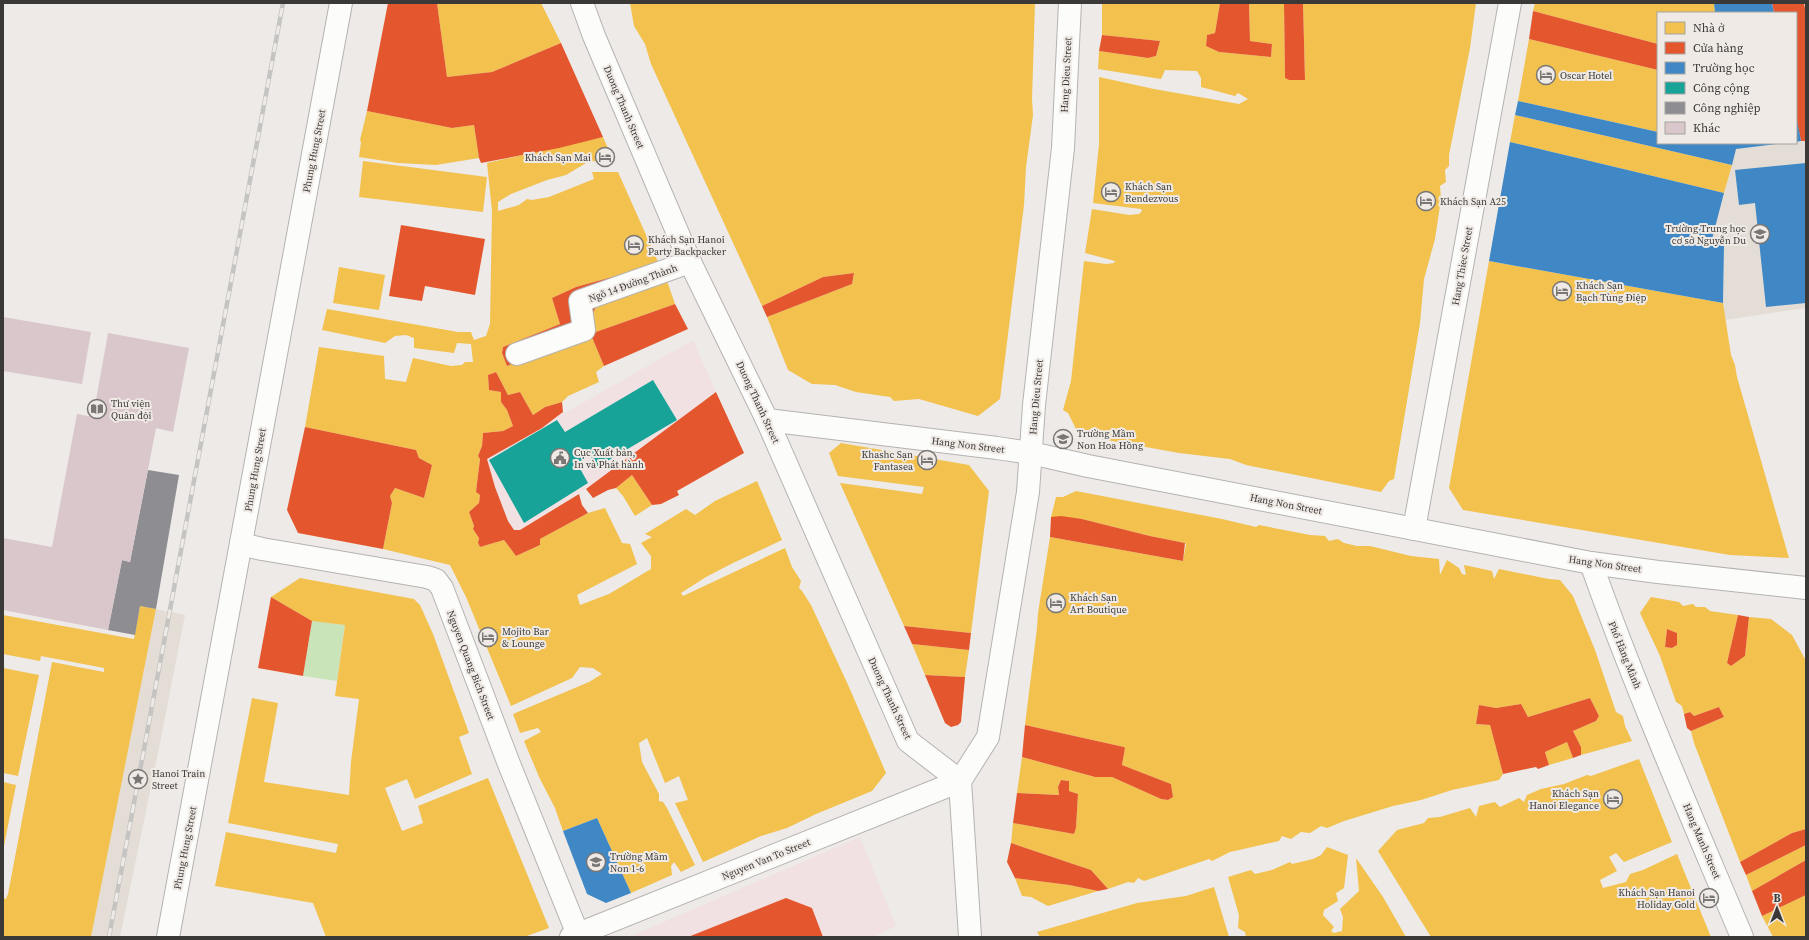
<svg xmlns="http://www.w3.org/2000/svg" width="1809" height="940" viewBox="0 0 1809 940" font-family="'Source Serif 4',serif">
<rect width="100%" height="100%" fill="#edeae7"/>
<g fill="#f1e1e3">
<polygon points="693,340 716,392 600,480 520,530 514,530 508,521 495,487 487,459 563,412 565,413"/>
<polygon points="860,837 896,926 873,937 629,937"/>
</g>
<g fill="#e4ddd6">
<polygon points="1806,141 1806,308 1724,320 1723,303 1724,246 1711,243 1736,149"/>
<polygon points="156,609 185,615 159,748 120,937 91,937"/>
</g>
<polygon fill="#cae4ba" points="312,621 345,625 337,681 303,676"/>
<g fill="#f2c14e" fill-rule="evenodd">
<polygon points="437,3 541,3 561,43 492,72 447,77"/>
<polygon points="630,3 1035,3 1032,99 1033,115 1026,167 1024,205 1000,399 978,416 919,399 894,401 890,397 856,392 835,385 812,384 788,370 767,317 852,284 854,273 823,277 762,306 651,64 645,44 634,26"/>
<polygon points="1102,3 1220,3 1215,33 1207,35 1206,46 1219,52 1271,57 1272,44 1250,41 1249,3 1284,3 1285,78 1289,80 1305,80 1303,3 1476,3 1470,48 1449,155 1449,166 1445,170 1446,182 1440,186 1441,199 1435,239 1424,279 1420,323 1394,479 1389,481 1381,492 1246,465 1230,459 1179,453 1079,435 1068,413 1063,410 1071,381 1084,261 1106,264 1114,263 1115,261 1085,253 1092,209 1129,215 1139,214 1142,211 1141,209 1093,203 1099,144 1099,77 1154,89 1239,104 1248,99 1238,93 1235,96 1201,87 1201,78 1197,71 1165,70 1161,79 1098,69 1099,51 1148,58 1156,56 1160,41 1102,35"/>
<polygon points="1535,3 1714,3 1715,13 1658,13 1658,44 1533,11"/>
<polygon points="1529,39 1658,70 1658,132 1518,101"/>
<polygon points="367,111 452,128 474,125 479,158 436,165 398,163 359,157 361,142 360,140"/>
<polygon points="1515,115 1732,165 1724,193 1510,142"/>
<polygon points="603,137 612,157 586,163 566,175 547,180 511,194 498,202 498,211 519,205 527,199 532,200 549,197 594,179 592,172 618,172 659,264 576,287 552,298 560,324 503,347 502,353 507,366 542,352 589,322 596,307 667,281 675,304 593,333 591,335 604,366 596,372 599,382 568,396 562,402 545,407 533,415 520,392 508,395 496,372 488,375 489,390 501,392 501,402 507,410 513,426 503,431 483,433 482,446 478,456 480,459 476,492 480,495 479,503 469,512 474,526 473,529 479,538 478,543 480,547 504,540 516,556 540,545 540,539 588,513 605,508 622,543 630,544 637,564 577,595 580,605 609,594 651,569 651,556 641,543 652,537 645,534 686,509 695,515 715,501 757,481 782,540 733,563 706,577 681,593 683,596 785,548 792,567 801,581 799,588 802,591 811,605 849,687 886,773 872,791 816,814 787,828 761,836 703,862 675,803 688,800 679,776 665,783 647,738 639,743 642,762 659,794 659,801 663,802 667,808 695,865 681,872 674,862 671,866 672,875 631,893 597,818 563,831 555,808 540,779 524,741 541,732 538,728 520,733 513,714 589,682 602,674 593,668 580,667 572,678 511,706 466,597 450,565 383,549 392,503 390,496 395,488 424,498 432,465 419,458 416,450 305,427 319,347 384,356 385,379 406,382 413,358 451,366 462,365 465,362 473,362 471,344 457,343 454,353 414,348 414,338 406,335 395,336 385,343 322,330 327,309 458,332 471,332 474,340 486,336 490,324 492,211 487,163"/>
<polygon points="363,161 487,177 483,212 359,197"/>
<polygon points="1489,261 1723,303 1731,355 1735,365 1737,377 1789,558 1730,555 1463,510 1449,488"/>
<polygon points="339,267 385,275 379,310 333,303"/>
<polygon points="841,443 969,465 989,491 971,633 904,626 840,483 922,494 924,487 838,476 829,453"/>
<polygon points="632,475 652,505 635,516 623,496 616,488"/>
<polygon points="1076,491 1222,519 1256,527 1259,525 1310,535 1325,536 1329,541 1338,539 1344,543 1357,546 1370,546 1411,556 1439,559 1440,575 1447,560 1459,568 1462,574 1466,575 1464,565 1492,571 1494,579 1499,569 1549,579 1560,580 1573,596 1595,650 1616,712 1623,716 1625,726 1632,741 1581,755 1581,747 1573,731 1596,721 1599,716 1590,698 1528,717 1521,704 1496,708 1479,705 1476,724 1490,725 1503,774 1499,780 1452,790 1421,800 1393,806 1344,821 1327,828 1321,826 1310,833 1301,832 1291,839 1282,836 1279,841 1230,852 1212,861 1209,859 1144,881 1138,878 1134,883 1128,882 1108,889 1091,870 1011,843 1013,823 1074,834 1076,828 1078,794 1069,791 1069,781 1061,780 1058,787 1059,795 1017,793 1022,757 1095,777 1112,777 1161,799 1168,800 1173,797 1171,784 1122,765 1125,748 1124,747 1025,725 1037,628 1038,613 1050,537 1183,561 1186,544 1185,543 1150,536 1082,519 1051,517 1056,497 1063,497"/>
<polygon points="300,578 414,599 420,605 433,634 469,733 459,737 472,774 415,799 407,779 385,788 402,831 423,823 418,806 488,778 549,928 524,937 326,937 313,903 215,886 226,832 336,853 338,844 228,823 252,698 278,703 264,782 349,795 351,762 359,699 335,696 345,625 312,621 271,597"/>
<path d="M1651,597L1679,602L1683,606L1693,604L1696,607H1705L1710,611L1738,615L1727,663L1731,666L1745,656L1749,617L1771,619L1792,635L1806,661V829L1792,833L1740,862L1694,743L1691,731L1724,717L1719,707L1694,716L1690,712L1684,714L1682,706L1676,702L1660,656L1640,613ZM1667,629L1677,633V645L1672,648L1665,647Z"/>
<polygon points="140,606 156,609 91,937 3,937 3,898 6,899 8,894 52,662 104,672 104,668 41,656 40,661 3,654 3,615 134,639"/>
<polygon points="912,644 969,650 965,677 925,675"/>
<polygon points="3,668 39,675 18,776 3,773"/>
<polygon points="1567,742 1573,758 1549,765 1545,752"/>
<polygon points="1639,759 1672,842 1624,862 1616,853 1609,857 1617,871 1600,880 1603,888 1626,882 1630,874 1643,870 1677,854 1711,937 1431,937 1378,851 1397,830 1424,823 1428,818 1440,817 1470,808 1476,817 1479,806 1495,802 1500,807 1519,798 1524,802 1527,795 1541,789 1564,784 1587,775 1591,776"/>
<polygon points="3,782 16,785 4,846 3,846"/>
<polygon points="1806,845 1806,860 1752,891 1746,875"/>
<polygon points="1327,847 1348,855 1344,888 1336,893 1338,901 1324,910 1323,915 1334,927 1331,931 1334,933 1342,931 1343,917 1340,909 1359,891 1356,858 1383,897 1406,937 1246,937 1245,932 1238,928 1239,915 1228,877 1251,870 1255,874 1272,870 1290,862 1292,864 1313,859 1321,855"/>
<polygon points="1015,878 1069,885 1098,891 1048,906 1031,897 1022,896"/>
<polygon points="1214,887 1229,937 1040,937 1037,932 1137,903 1186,896"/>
<polygon points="1806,895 1806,937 1773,937 1762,916"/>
</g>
<g fill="#e4572e">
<polygon points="388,3 437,3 447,77 492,72 561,43 603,137 559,148 481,163 479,158 474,125 452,128 367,111"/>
<polygon points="1220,3 1249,3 1250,41 1272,44 1271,57 1219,52 1206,46 1207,35 1215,33"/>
<polygon points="1284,3 1303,3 1305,80 1289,80 1285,78"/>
<polygon points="1772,3 1804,3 1806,14 1806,141 1801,141 1796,117 1796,13 1774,13"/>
<polygon points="1533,11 1658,44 1658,70 1529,39"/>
<polygon points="1102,35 1160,41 1156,56 1148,58 1099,51"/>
<polygon points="401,225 485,239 475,295 425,286 422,301 389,296"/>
<polygon points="659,264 667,281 596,307 589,322 542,352 507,366 502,353 503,347 560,324 552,298 576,287"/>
<polygon points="854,273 852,284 767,317 762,306 823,277"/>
<polygon points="675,304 688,329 604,366 591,335 593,333"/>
<polygon points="496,372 508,395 520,392 533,415 545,407 562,402 563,412 555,418 542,428 487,459 495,487 508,521 514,530 520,530 579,494 582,505 588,513 540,539 540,545 516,556 504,540 480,547 478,543 479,538 473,529 474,526 469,512 479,503 480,495 476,492 480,459 478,456 482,446 483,433 503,431 513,426 507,410 501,402 501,392 489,390 488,375"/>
<polygon points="716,392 744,453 677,491 679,495 661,504 652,505 632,475 616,488 608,490 593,498 586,489"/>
<polygon points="305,427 416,450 419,458 432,465 424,498 395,488 390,496 392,503 383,549 298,533 287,510"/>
<polygon points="1061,516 1082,519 1150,536 1185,543 1183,561 1050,537 1051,517"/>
<polygon points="271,597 312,621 303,676 258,668"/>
<polygon points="1738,615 1749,617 1745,656 1731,666 1727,663"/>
<polygon points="904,626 971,633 969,650 912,644"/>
<polygon points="1667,629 1677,633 1677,645 1672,648 1665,647"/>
<polygon points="925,675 965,677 961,722 958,725 951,727 945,723"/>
<polygon points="1590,698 1599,716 1596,721 1573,731 1581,747 1581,755 1573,758 1567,742 1545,752 1549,765 1538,769 1536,767 1503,774 1490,725 1476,724 1479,705 1496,708 1521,704 1528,717"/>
<polygon points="1719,707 1724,717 1691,731 1687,728 1684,714 1690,712 1694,716"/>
<polygon points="1025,725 1124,747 1125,748 1122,765 1171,784 1173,797 1168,800 1161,799 1112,777 1095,777 1022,757"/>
<polygon points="1061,780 1069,781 1069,791 1078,794 1076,828 1074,834 1013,823 1017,793 1059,795 1058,787"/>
<polygon points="1806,829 1806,845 1746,875 1740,862 1792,833"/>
<polygon points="1011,843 1091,870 1108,889 1098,891 1069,885 1015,878 1007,862"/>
<polygon points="1806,860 1806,895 1762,916 1752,891"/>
<polygon points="786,898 812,908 823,937 688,937"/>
</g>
<g fill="#3f88c5">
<polygon points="1714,3 1772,3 1774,13 1715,13"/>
<polygon points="1518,101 1658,132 1658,143 1777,144 1736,149 1732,165 1515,115"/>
<polygon points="1796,120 1797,120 1801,141 1796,142"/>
<polygon points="1510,142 1724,193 1711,243 1724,246 1723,303 1489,261"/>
<polygon points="1806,163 1806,303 1766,307 1755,203 1739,205 1735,170"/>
<polygon points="597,818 631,893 606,903 587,894 563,831"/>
</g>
<polygon fill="#17a398" points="653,380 677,420 597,467 590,455 577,463 588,483 524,523 489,460 557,420 565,432"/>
<polygon fill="#8d8d92" points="148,470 179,475 156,609 140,606 135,635 108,630 122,560 130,562"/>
<g fill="#dac7cc">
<polygon points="3,317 91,332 82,384 3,371"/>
<polygon points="108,333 189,348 173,432 156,428 130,562 122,560 108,630 3,610 3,538 52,547 77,414 93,417"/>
</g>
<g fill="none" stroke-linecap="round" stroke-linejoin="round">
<g stroke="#b5b3b1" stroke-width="24">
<g id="minor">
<polyline points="582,3 594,36 690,262 767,420 908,741 960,781"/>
<polyline points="517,354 584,330 580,301 690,262"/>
<polyline points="767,420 997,448 1031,453 1088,466 1591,563 1658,572 1806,588"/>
<polyline points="1414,529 1510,3"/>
<polyline points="241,544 262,549 427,577 436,580 442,588 509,764 579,937"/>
<path d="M1591,563C1636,690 1690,813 1742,937"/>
<polyline points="960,781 988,737 1028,492 1034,405 1063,148 1070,3"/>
<polyline points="960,781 970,937"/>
<polyline points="571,937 960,781"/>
</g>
</g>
<g stroke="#b5b3b1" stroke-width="24">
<polyline id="tertiary" points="168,937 341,3"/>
</g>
<use href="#minor" stroke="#fcfcfb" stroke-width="22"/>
<use href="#tertiary" stroke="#fcfcfb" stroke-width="22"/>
<g stroke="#c4c4c3" stroke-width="4.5">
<polyline id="rail" points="109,937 283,3"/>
</g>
<use href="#rail" stroke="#efeae5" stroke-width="3" stroke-dasharray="9" stroke-linecap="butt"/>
</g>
<defs>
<g id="hotel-ring" transform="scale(1)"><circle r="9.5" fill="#efeae5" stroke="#797775" stroke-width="1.5"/><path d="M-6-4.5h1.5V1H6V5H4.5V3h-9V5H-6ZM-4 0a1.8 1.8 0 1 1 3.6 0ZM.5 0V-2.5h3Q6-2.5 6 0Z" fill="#797775"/></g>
<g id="school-ring" transform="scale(1)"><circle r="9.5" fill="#efeae5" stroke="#797775" stroke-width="1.5"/><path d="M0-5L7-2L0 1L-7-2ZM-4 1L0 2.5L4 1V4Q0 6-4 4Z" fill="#797775"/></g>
<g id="library-ring" transform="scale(1)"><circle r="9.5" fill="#efeae5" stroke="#797775" stroke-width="1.5"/><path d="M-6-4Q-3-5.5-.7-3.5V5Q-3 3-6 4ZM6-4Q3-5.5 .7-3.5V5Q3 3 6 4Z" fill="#797775"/></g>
<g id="civic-ring" transform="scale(1)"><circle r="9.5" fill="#efeae5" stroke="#797775" stroke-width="1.5"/><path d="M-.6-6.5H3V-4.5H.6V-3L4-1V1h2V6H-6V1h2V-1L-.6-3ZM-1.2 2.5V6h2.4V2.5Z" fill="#797775"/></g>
<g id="sight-ring" transform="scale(1)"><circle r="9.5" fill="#efeae5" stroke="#797775" stroke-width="1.5"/><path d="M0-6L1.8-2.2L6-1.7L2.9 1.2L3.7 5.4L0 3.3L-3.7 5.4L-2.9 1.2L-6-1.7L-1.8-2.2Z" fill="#797775"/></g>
</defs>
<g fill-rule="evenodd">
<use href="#hotel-ring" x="1546" y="75"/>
<use href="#hotel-ring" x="605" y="157"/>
<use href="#hotel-ring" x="1111" y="192"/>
<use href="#hotel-ring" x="1426" y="201"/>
<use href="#school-ring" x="1760" y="234"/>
<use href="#hotel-ring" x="634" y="245"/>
<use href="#hotel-ring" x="1562" y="291"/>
<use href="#library-ring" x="97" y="409"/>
<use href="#school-ring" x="1063" y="439"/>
<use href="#civic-ring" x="560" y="458"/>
<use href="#hotel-ring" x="927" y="460"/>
<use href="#hotel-ring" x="1056" y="603"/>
<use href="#hotel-ring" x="488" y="637"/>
<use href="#sight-ring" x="138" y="779"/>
<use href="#hotel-ring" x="1613" y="799"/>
<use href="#school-ring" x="596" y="862"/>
<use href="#hotel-ring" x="1709" y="898"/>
</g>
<g text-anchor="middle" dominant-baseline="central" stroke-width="4" stroke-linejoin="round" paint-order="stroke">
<g font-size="10" fill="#3b3937" stroke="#efeae5">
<text transform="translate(1066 75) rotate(-87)">Hang Dieu Street</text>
<text transform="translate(624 107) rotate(67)">Duong Thanh Street</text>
<text transform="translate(314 151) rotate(-79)">Phung Hung Street</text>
<text transform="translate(1462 266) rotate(-80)">Hang Thiec Street</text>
<text transform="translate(633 283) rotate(-20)">Ngõ 14 Đường Thành</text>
<text transform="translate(1036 397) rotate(-85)">Hang Dieu Street</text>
<text transform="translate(758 402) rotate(65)">Duong Thanh Street</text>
<text transform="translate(968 445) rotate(7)">Hang Non Street</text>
<text transform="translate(255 470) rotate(-80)">Phung Hung Street</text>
<text transform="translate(1286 504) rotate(11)">Hang Non Street</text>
<text transform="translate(1605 564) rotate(8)">Hang Non Street</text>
<text transform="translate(1625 655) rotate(68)">Phố Hàng Mành</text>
<text transform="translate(471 665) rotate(69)">Nguyen Quang Bich Street</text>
<text transform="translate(890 698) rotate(65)">Duong Thanh Street</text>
<text transform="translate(1702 841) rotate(67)">Hang Manh Street</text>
<text transform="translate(185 848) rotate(-79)">Phung Hung Street</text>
<text transform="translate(766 859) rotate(-22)">Nguyen Van To Street</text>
</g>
<g font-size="10" fill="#3b3937" stroke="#efeae5" text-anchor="start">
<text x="1560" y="75">Oscar Hotel</text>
<text x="591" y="157" text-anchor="end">Khách Sạn Mai</text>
<text x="1125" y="186">Khách Sạn<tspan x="1125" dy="12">Rendezvous</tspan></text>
<text x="1440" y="201">Khách Sạn A25</text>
<text x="1746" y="228" text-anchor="end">Trường Trung học<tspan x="1746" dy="12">cơ sở Nguyễn Du</tspan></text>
<text x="648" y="239">Khách Sạn Hanoi<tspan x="648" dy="12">Party Backpacker</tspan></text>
<text x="1576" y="285">Khách Sạn<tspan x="1576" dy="12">Bạch Tùng Điệp</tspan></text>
<text x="111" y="403">Thư viện<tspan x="111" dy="12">Quân đội</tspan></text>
<text x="1077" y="433">Trường Mầm<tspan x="1077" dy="12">Non Hoa Hồng</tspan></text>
<text x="574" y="452">Cục Xuất bản,<tspan x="574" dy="12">In và Phát hành</tspan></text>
<text x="913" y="454" text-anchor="end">Khashc Sạn<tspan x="913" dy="12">Fantasea</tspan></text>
<text x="1070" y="597">Khách Sạn<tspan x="1070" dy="12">Art Boutique</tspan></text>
<text x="502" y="631">Mojito Bar<tspan x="502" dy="12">&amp; Lounge</tspan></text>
<text x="152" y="773">Hanoi Train<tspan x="152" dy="12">Street</tspan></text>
<text x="1599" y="793" text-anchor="end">Khách Sạn<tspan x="1599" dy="12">Hanoi Elegance</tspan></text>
<text x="610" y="856">Trường Mầm<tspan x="610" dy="12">Non 1-6</tspan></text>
<text x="1695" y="892" text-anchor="end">Khách Sạn Hanoi<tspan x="1695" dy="12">Holiday Gold</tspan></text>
</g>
</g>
<rect width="1809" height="940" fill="none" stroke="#3b3937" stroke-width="8"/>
<rect x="1657" y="12" width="140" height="132" fill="#efeae5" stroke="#a7a39f"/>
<rect x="1665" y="22" width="20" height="12" fill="#f2c14e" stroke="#a7a39f"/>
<text x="1693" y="32" font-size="12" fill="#3b3937">Nhà ở</text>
<rect x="1665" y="42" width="20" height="12" fill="#e4572e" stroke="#a7a39f"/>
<text x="1693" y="52" font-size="12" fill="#3b3937">Cửa hàng</text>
<rect x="1665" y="62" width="20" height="12" fill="#3f88c5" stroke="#a7a39f"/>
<text x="1693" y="72" font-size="12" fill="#3b3937">Trường học</text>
<rect x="1665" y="82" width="20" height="12" fill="#17a398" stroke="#a7a39f"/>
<text x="1693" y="92" font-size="12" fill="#3b3937">Công cộng</text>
<rect x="1665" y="102" width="20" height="12" fill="#8d8d92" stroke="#a7a39f"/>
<text x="1693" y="112" font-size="12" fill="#3b3937">Công nghiệp</text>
<rect x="1665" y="122" width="20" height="12" fill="#dac7cc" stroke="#a7a39f"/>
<text x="1693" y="132" font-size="12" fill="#3b3937">Khác</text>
<g transform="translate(1777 908)" stroke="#efeae5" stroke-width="3" paint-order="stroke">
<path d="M0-3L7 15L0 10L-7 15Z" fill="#3b3937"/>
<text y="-6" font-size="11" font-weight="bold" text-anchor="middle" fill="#3b3937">B</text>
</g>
</svg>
